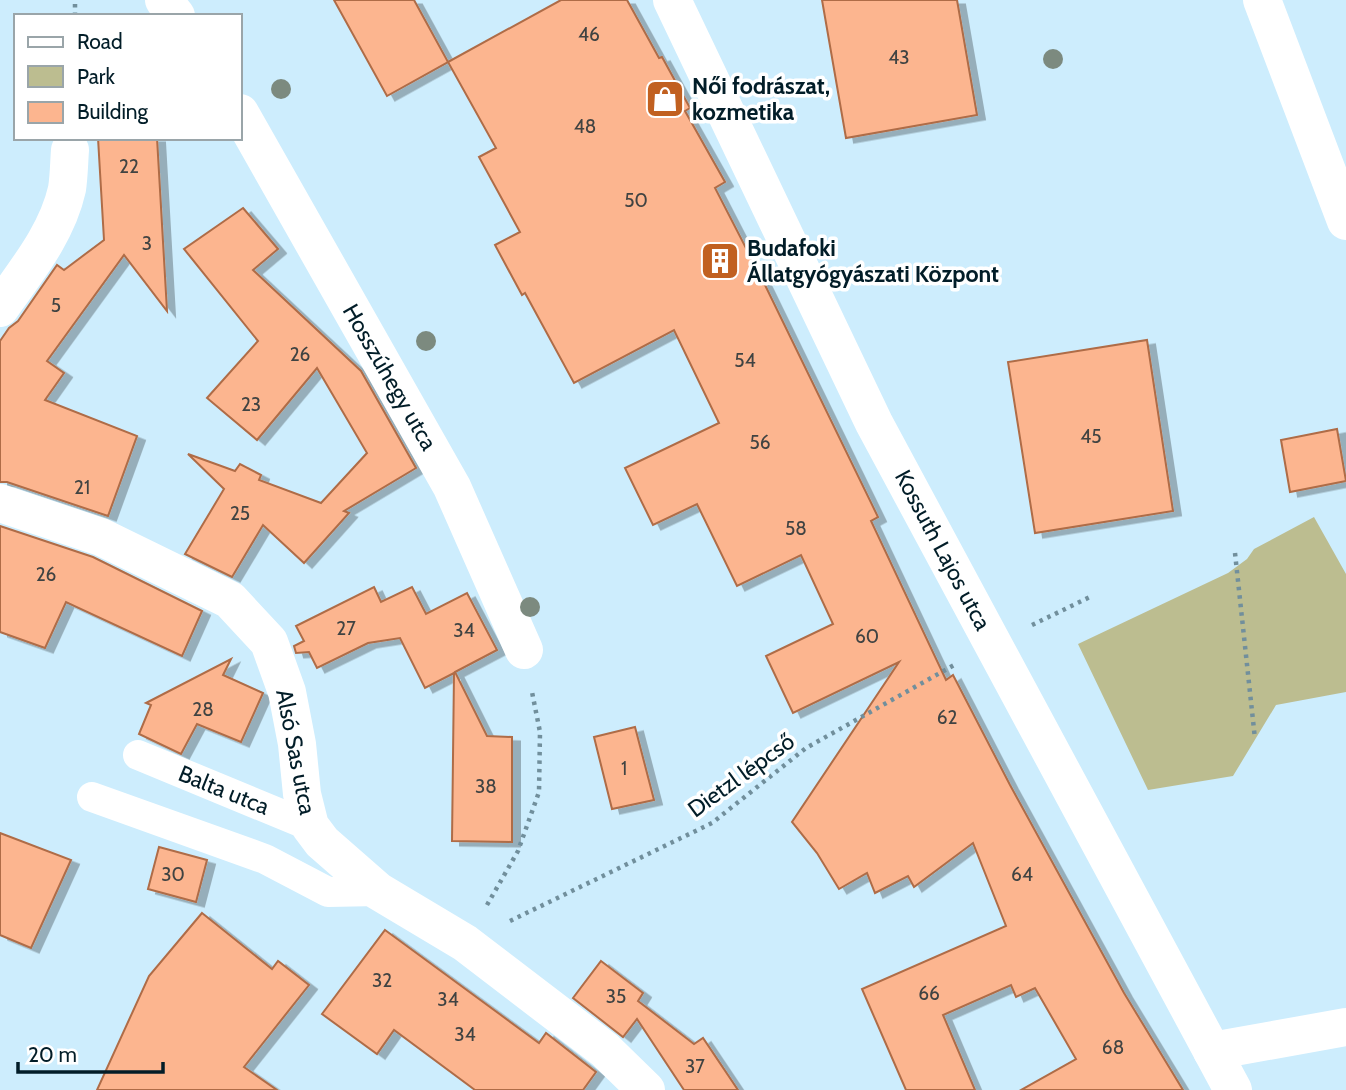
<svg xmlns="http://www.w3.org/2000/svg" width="1346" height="1090" viewBox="0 0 1346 1090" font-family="Cabin,sans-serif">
<defs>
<filter id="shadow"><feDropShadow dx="8" dy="4.5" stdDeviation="0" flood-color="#0004"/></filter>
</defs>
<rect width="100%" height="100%" fill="#cdedfd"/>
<polygon fill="#bcbd90" points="1314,517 1346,574 1346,692 1276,705 1233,776 1148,790 1078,644 1228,573 1247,559 1254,549"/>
<g fill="#fcb58f" stroke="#af6c47" stroke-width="2" filter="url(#shadow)">
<polygon points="334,0 414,0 448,62 387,96"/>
<polygon points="561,0 627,0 659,58 662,57 690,108 685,111 725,182 715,188 764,283 878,517 871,521 946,680 953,675 1010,785 1124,993 1183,1090 1021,1090 1076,1059 1035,988 1016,997 1011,985 943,1015 975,1090 906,1090 862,989 1006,926 973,843 914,887 908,876 875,893 867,873 839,889 817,853 792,822 899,662 793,713 766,656 833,624 801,555 737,586 697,504 653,525 625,468 719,423 674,330 574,383 525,293 522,295 495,245 520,232 479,157 496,148 448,62"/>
<polygon points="822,0 957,0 977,115 846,138"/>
<polygon points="98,138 157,138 167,311 124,255 47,361 64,373 45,400 137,436 108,516 7,482 0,482 0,341 9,328 18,321 57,265 64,270 104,240"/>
<polygon points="243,208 278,249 253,270 361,371 416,468 344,511 349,513 304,563 263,525 232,577 185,554 224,489 188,454 235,471 240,464 261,475 259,480 321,503 367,453 317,368 257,440 207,398 258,341 184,249"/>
<polygon points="1147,340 1173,511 1035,533 1008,362"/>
<polygon points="1337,429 1346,481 1290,492 1281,440"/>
<polygon points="0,526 93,557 202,611 182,656 66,602 45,648 0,632"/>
<polygon points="374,587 381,602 412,587 426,614 467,593 497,650 455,672 487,736 512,737 512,842 452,841 454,673 425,688 400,638 368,643 317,668 309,652 296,653 294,646 304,641 296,626"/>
<polygon points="231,659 223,675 263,693 241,742 197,724 181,754 139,734 151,705 146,703"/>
<polygon points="635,727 654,800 612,809 594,737"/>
<polygon points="0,833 71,860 31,948 0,935"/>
<polygon points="159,847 207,860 196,902 148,889"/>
<polygon points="202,913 272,969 278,961 309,985 244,1067 277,1090 97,1090 149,976"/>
<polygon points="385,930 539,1043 546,1033 596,1072 583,1090 475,1090 394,1030 377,1054 322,1014"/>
<polygon points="601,961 643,993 638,1001 694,1044 703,1038 738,1090 684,1090 637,1019 623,1037 573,998"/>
</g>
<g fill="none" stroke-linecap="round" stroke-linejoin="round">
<g stroke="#718f9c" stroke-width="4.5" stroke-dasharray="3.5 5" stroke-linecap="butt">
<polyline points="75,16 75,0"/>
<polyline points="1235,553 1255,739"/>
<polyline points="1032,625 1092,596"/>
<polyline points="487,905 518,851 539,792 540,732 532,692"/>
<polyline points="510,921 712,823 806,748 956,664"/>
</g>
<g stroke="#fff" stroke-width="30">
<polyline points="138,755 310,826"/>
<polyline points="92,797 265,859 328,892 378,891"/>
</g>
<g stroke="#fff" stroke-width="38">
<polyline points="164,0 176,16"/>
<polyline points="240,113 452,487 524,650"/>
<path d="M0,308C26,271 57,234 67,189C69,176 69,163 70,150"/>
<polyline points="0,503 101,537 230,600 269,642 287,692 297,744 302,794 310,826 322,842 378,891 465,943 605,1050 646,1090"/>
<polyline points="1212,1051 1346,1027"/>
</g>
<g stroke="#fff" stroke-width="38">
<polyline points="672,0 874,423 1233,1090"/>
<polyline points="1262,0 1346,221"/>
</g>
</g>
<g fill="#7c8a7f">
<circle cx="1053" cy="59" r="10"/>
<circle cx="281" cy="89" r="10"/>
<circle cx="426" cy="341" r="10"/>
<circle cx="530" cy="607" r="10"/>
</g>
<defs>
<g id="shop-square" transform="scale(2.0125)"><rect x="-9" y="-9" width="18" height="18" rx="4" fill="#c16020" stroke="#fff"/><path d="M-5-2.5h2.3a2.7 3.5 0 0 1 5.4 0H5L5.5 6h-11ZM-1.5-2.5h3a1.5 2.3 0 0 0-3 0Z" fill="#fff"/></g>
<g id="building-square" transform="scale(2.0125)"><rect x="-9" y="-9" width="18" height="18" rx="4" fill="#c16020" stroke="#fff"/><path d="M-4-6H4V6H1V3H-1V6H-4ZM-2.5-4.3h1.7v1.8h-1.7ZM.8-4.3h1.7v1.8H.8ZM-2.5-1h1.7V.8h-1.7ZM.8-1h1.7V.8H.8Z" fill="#fff"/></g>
</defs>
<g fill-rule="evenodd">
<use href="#shop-square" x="665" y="99"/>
<use href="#building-square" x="720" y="261"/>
</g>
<g text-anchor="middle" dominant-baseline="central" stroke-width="7" stroke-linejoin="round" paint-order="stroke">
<g font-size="19" fill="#404342">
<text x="589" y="34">46</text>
<text x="899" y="57">43</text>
<text x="585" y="126">48</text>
<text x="129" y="166">22</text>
<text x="636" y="200">50</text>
<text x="147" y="243">3</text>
<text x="56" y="305">5</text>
<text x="300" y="354">26</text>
<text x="745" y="360">54</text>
<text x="251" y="404">23</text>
<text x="1091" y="436">45</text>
<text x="760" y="442">56</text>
<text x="82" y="487">21</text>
<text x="240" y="513">25</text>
<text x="796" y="528">58</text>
<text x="46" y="574">26</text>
<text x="346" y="628">27</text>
<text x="464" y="630">34</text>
<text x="867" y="636">60</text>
<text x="203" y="709">28</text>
<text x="947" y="717">62</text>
<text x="624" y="768">1</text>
<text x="486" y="786">38</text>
<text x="173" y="874">30</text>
<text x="1022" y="874">64</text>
<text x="382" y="980">32</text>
<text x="929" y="993">66</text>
<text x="616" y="996">35</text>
<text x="448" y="999">34</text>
<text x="465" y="1034">34</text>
<text x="1113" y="1047">68</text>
<text x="695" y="1066">37</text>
</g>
<g font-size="23" font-weight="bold" fill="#021d28" stroke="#fff" text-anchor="start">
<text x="692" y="86">Női fodrászat,<tspan x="692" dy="26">kozmetika</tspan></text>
<text x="747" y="248">Budafoki<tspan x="747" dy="26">Állatgyógyászati Központ</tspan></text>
</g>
<g font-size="23" fill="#021d28" stroke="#fff">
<text transform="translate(390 377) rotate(60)">Hosszúhegy utca</text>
<text transform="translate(943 550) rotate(62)">Kossuth Lajos utca</text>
<text transform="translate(296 752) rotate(79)">Alsó Sas utca</text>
<text transform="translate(741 775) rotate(-36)">Dietzl lépcső</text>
<text transform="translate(224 790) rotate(22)">Balta utca</text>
</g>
</g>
<rect x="14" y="14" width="228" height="126" fill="#ffffff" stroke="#9aa5a9" stroke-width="2"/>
<rect x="28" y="37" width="35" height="10" fill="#ffffff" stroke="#9aa5a9" stroke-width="2"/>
<text x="77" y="49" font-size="21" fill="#021d28">Road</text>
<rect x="28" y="66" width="35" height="21" fill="#bcbd90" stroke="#9aa5a9" stroke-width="2"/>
<text x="77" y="84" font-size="21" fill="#021d28">Park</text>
<rect x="28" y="102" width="35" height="21" fill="#fcb58f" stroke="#9aa5a9" stroke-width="2"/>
<text x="77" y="119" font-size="21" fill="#021d28">Building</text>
<path d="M18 1062v10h145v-10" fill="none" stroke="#021d28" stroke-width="3.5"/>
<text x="28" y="1062" font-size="21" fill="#021d28" stroke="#ffffff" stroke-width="5" paint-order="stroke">20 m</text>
</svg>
